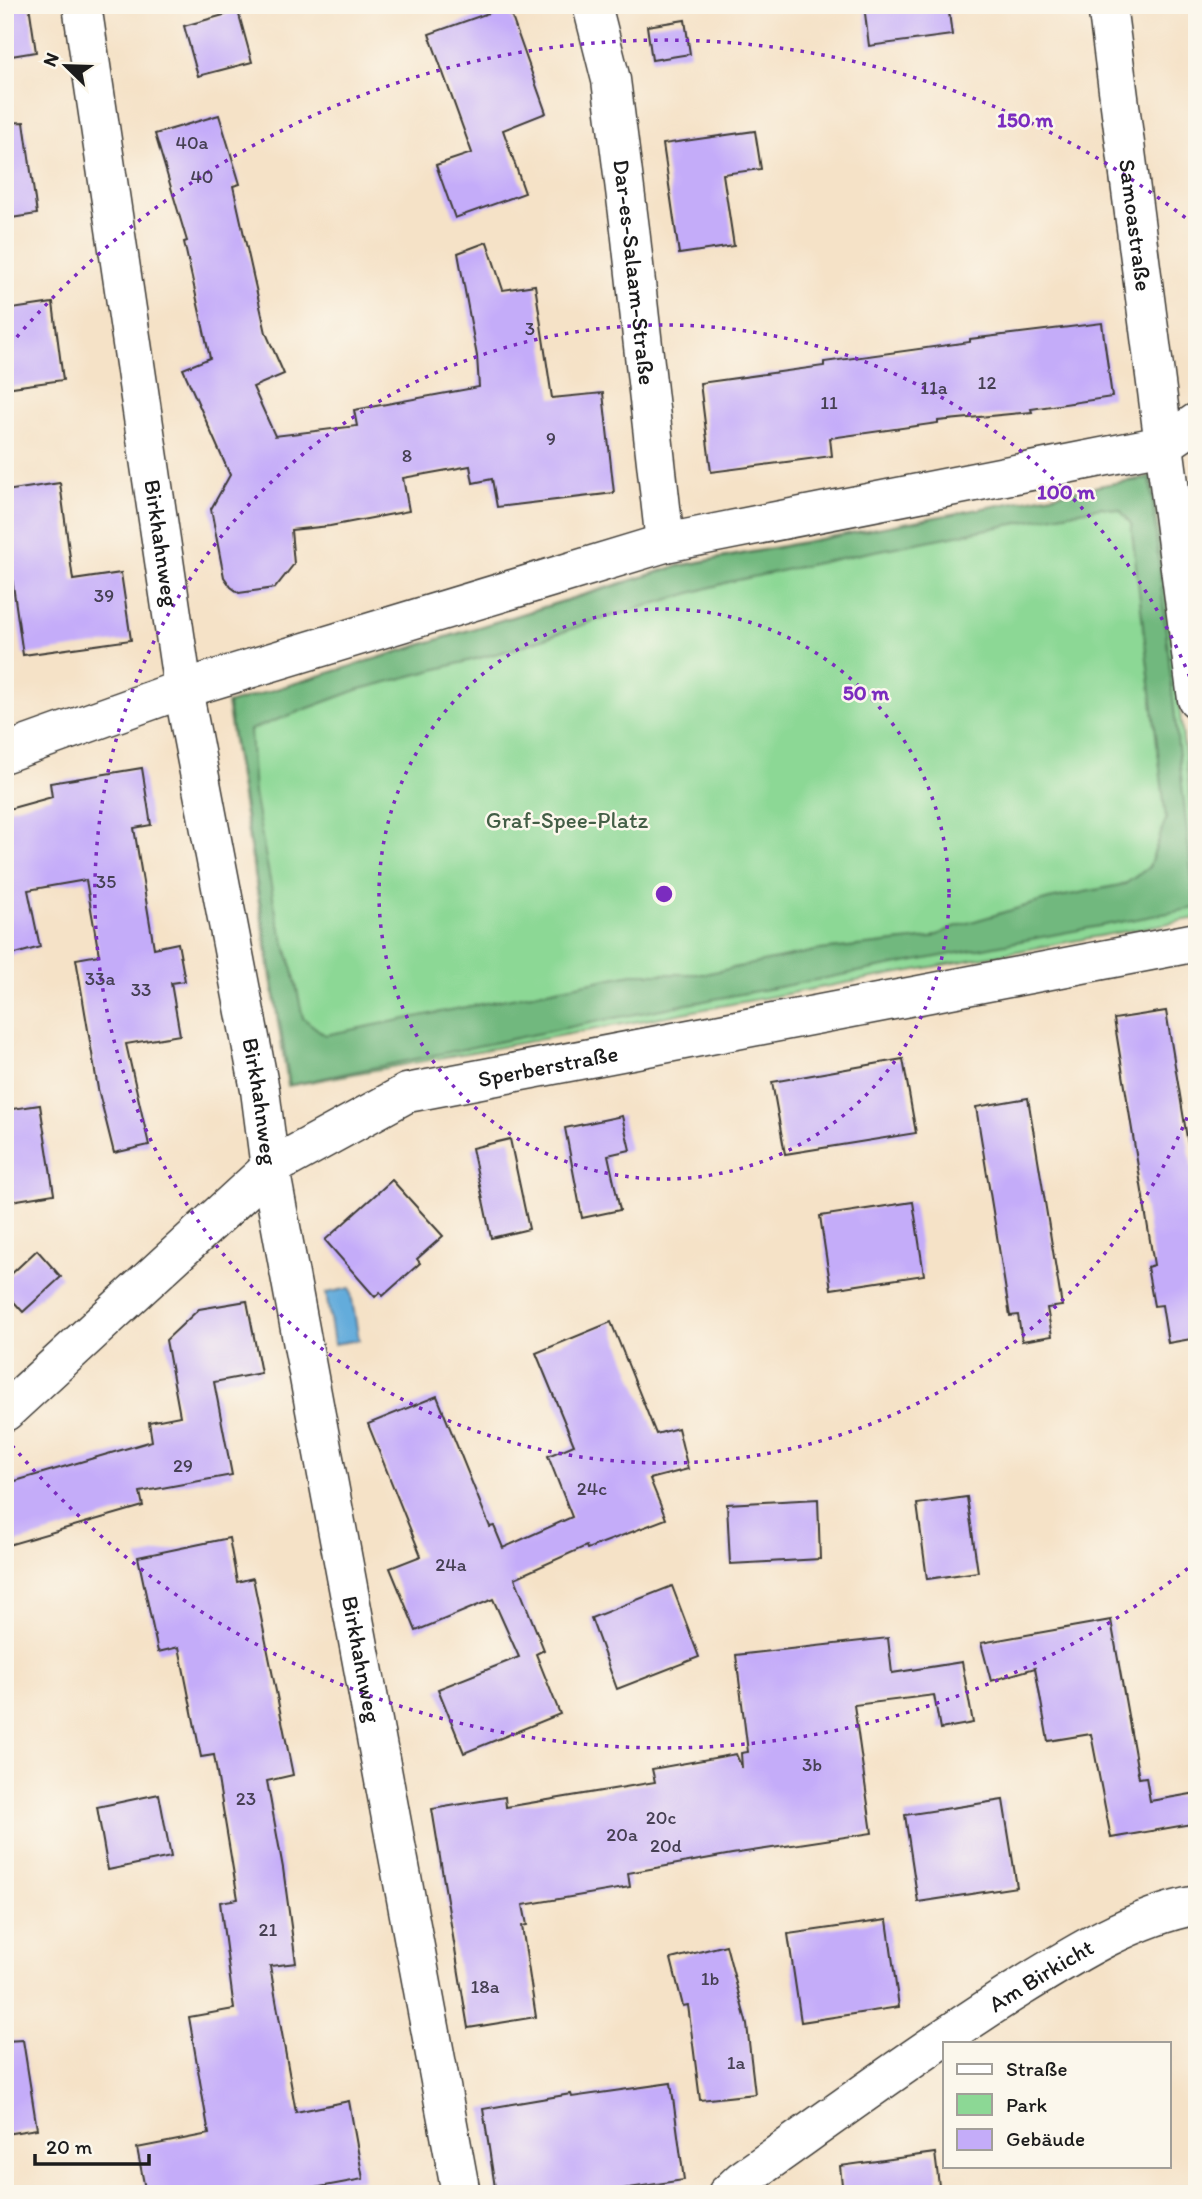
<svg xmlns="http://www.w3.org/2000/svg" width="1202" height="2199" viewBox="0 0 1202 2199" font-family="Itim,sans-serif">
<rect width="100%" height="100%" fill="#fbf7ec"/>
<filter id="ink" filterUnits="userSpaceOnUse"><feTurbulence type="fractalNoise" baseFrequency=".0143" numOctaves="2"/><feDisplacementMap in="SourceGraphic" scale="14" xChannelSelector="R" yChannelSelector="G"/><feConvolveMatrix kernelMatrix="1 2 1 2 8 2 1 2 1" color-interpolation-filters="sRGB"/></filter>
<filter id="wash" filterUnits="userSpaceOnUse"><feTurbulence type="fractalNoise" baseFrequency=".00686" numOctaves="4" result="noise"/><feDisplacementMap in="SourceGraphic" scale="28" xChannelSelector="R" yChannelSelector="G"/><feGaussianBlur stdDeviation="1.57" result="paint"/><feColorMatrix in="noise" values="0 0 0 0 0 0 0 0 0 0 0 0 0 0 0 0 0 1.4 0 .05"/><feComposite in="paint" operator="in"/></filter>
<g filter="url(#wash)">
<rect width="100%" height="100%" fill="#f5e2c7"/>
<polygon fill="#8cd895" stroke="#547a58" stroke-width="2" points="1152,476 1197,858 1197,918 288,1086 227,704 676,566"/>
<path fill="#71b87e" stroke="#466a4d" stroke-width="2" fill-rule="evenodd" d="M1150,479L1195,908L604,1020L290,1085L228,704L677,567L1110,484ZM1101,507L1120,510L1131,524L1166,819L1149,867L1125,884L1049,899L954,927L931,938L820,950L704,974H632L325,1035L303,1018L293,970L277,918L254,794L250,730L357,690L514,649L594,621L729,582L860,554Z"/>
<polygon fill="#64acdb" stroke="#40647c" stroke-width="2" points="350,1288 359,1340 334,1344 326,1293"/>
<g id="blocks">
<g fill="#c4acf9">
<polygon points="5,5 29,5 36,52 5,57"/>
<polygon points="864,5 948,5 952,35 869,46"/>
<polygon points="508,6 546,113 503,130 525,193 455,218 436,165 472,153 429,34"/>
<polygon points="238,11 252,62 198,76 184,26"/>
<polygon points="685,20 690,54 652,60 647,26"/>
<polygon points="219,115 240,184 233,186 266,333 284,374 253,387 275,436 357,426 354,410 479,387 477,356 458,253 487,242 503,290 535,285 552,398 603,393 614,493 497,507 492,479 473,483 470,466 403,478 409,511 330,526 291,530 294,564 275,588 239,593 231,587 224,577 211,509 230,475 183,369 210,358 184,242 187,241 155,134"/>
<polygon points="24,122 37,214 5,219 5,123"/>
<polygon points="755,131 761,169 723,174 734,246 679,254 663,144"/>
<polygon points="53,303 63,380 5,388 5,310"/>
<polygon points="1102,323 1112,397 1031,409 1032,412 938,421 938,423 830,438 832,456 711,472 700,383 824,366 824,362 970,342 970,339"/>
<polygon points="60,483 73,580 121,573 131,640 23,655 5,529 5,491"/>
<polygon points="142,768 151,825 134,828 154,948 178,943 185,981 171,983 180,1035 126,1044 149,1145 114,1153 98,1089 76,959 99,955 86,880 28,890 40,947 5,957 5,810 52,797 50,783"/>
<polygon points="1166,1011 1192,1168 1197,1167 1197,1298 1191,1299 1197,1338 1168,1343 1162,1305 1154,1306 1147,1267 1154,1265 1114,1019"/>
<polygon points="903,1059 916,1133 785,1154 772,1082"/>
<polygon points="1028,1098 1062,1306 1047,1308 1052,1336 1022,1341 1018,1315 1010,1316 976,1107"/>
<polygon points="40,1105 54,1194 5,1202 5,1110"/>
<polygon points="622,1116 630,1150 608,1155 620,1210 582,1218 565,1128"/>
<polygon points="510,1139 529,1229 491,1238 472,1148"/>
<polygon points="392,1180 443,1236 417,1259 420,1263 383,1296 380,1292 375,1297 325,1240"/>
<polygon points="913,1202 924,1275 831,1289 820,1216"/>
<polygon points="37,1250 61,1277 23,1312 5,1292 5,1280"/>
<polygon points="247,1301 261,1373 214,1382 232,1475 140,1492 143,1506 5,1546 5,1484 152,1441 149,1422 180,1416 166,1340 199,1309"/>
<polygon points="611,1322 656,1434 678,1428 688,1469 650,1479 666,1519 587,1549 586,1546 515,1578 544,1650 536,1654 560,1714 464,1753 438,1689 519,1657 493,1599 416,1631 390,1568 421,1556 368,1424 437,1396 490,1527 494,1526 503,1548 572,1517 548,1456 574,1445 536,1353"/>
<polygon points="967,1497 978,1572 927,1579 917,1504"/>
<polygon points="818,1499 820,1559 730,1564 727,1504"/>
<polygon points="229,1538 237,1582 253,1578 293,1775 267,1781 283,1868 296,1963 270,1966 296,2112 349,2101 363,2179 282,2194 146,2194 137,2148 209,2134 189,2017 234,2009 220,1902 238,1899 214,1755 201,1757 179,1647 158,1652 138,1557"/>
<polygon points="672,1586 699,1657 617,1689 591,1618"/>
<polygon points="1111,1620 1139,1778 1146,1777 1150,1801 1197,1793 1197,1823 1111,1838 1091,1734 1048,1741 1035,1668 991,1681 981,1643"/>
<polygon points="888,1638 892,1673 962,1662 973,1723 940,1729 934,1695 854,1705 872,1833 732,1854 628,1873 630,1887 523,1905 527,1925 522,1926 536,2017 468,2028 432,1809 505,1797 506,1807 655,1782 652,1769 736,1754 742,1768 741,1753 748,1752 736,1655"/>
<polygon points="159,1794 171,1857 108,1870 97,1807"/>
<polygon points="1003,1800 1017,1887 918,1902 905,1815"/>
<polygon points="887,1920 899,2007 801,2022 788,1934"/>
<polygon points="726,1945 747,2025 755,2094 700,2100 688,2005 683,2006 671,1959"/>
<polygon points="23,2040 37,2129 5,2134 5,2041"/>
<polygon points="671,2083 684,2180 588,2194 496,2194 483,2109 571,2094 572,2097"/>
<polygon points="935,2153 940,2194 843,2194 840,2166"/>
</g>
</g>
</g>
<g filter="url(#ink)">
<use href="#blocks" fill-opacity="0" stroke="#3d3a36" stroke-width="2"/>
<g fill="none" stroke-linecap="round" stroke-linejoin="round">
<g stroke="#3d3a36" stroke-width="41">
<g id="minor">
<path id="s1" d="M82,5L183,689L260,1090L270,1168L461,2194"/>
<path id="s2" d="M592,5L611,80L630,229L665,543"/>
<path id="s3" d="M1107,5L1197,699"/>
<polyline points="5,753 183,689 665,543 1163,445 1197,422"/>
<path id="s4" d="M5,1412L270,1168L407,1093L1197,942"/>
<path id="s5" d="M727,2194L742,2180C831,2117 918,2053 1010,1994C1068,1958 1129,1918 1197,1905"/>
</g>
</g>
<use href="#minor" stroke="#fff" stroke-width="38"/>
</g>
</g>
<g fill="none" stroke="#7b2cbf" stroke-width="3.5" stroke-dasharray="3.5 7">
<circle cx="664" cy="894" r="285"/>
<path d="M1195 1098A569 569 0 1 1 1195 690"/>
<path d="M1196 1562A854 854 0 0 1 10 1443M10 345A854 854 0 0 1 1196 226"/>
</g>
<g text-anchor="middle" dominant-baseline="central" stroke-width="5" stroke-linejoin="round" paint-order="stroke">
<g font-size="19" fill="#464053">
<text x="192" y="142">40a</text>
<text x="202" y="176">40</text>
<text x="530" y="328">3</text>
<text x="987" y="382">12</text>
<text x="934" y="387">11a</text>
<text x="829" y="402">11</text>
<text x="551" y="438">9</text>
<text x="407" y="455">8</text>
<text x="104" y="595">39</text>
<text x="106" y="881">35</text>
<text x="100" y="978">33a</text>
<text x="141" y="989">33</text>
<text x="183" y="1465">29</text>
<text x="592" y="1488">24c</text>
<text x="451" y="1564">24a</text>
<text x="812" y="1764">3b</text>
<text x="246" y="1798">23</text>
<text x="661" y="1817">20c</text>
<text x="622" y="1834">20a</text>
<text x="666" y="1845">20d</text>
<text x="268" y="1929">21</text>
<text x="710" y="1978">1b</text>
<text x="485" y="1986">18a</text>
<text x="736" y="2062">1a</text>
</g>
<g font-size="23" fill="#1c1c1c" stroke="#fbf7ec">
<text stroke="none"><textPath href="#s3" startOffset="222">Samoastraße</textPath></text>
<text stroke="none"><textPath href="#s2" startOffset="271">Dar-es-Salaam-Straße</textPath></text>
<text stroke="none"><textPath href="#s1" startOffset="544">Birkhahnweg</textPath></text>
<text stroke="none"><textPath href="#s4" startOffset="660">Sperberstraße</textPath></text>
<text stroke="none"><textPath href="#s1" startOffset="1111">Birkhahnweg</textPath></text>
<text stroke="none"><textPath href="#s1" startOffset="1678">Birkhahnweg</textPath></text>
<text stroke="none"><textPath href="#s5" startOffset="383">Am Birkicht</textPath></text>
</g>
<g font-size="23" fill="#435e46" stroke="#fbf7ec">
<text x="567" y="820">Graf-Spee-Platz</text>
</g>
</g>
<circle cx="664" cy="894" r="10" fill="#7b2cbf" stroke="#fbf7ec" stroke-width="3.5"/>
<g font-size="21" text-anchor="middle" font-weight="bold" fill="#7b2cbf" stroke="#fbf7ec" stroke-width="5" stroke-linejoin="round" paint-order="stroke">
<text x="1025" y="127">150 m</text>
<text x="1066" y="499">100 m</text>
<text x="866" y="700">50 m</text>
</g>
<rect width="1202" height="2199" fill="none" stroke="#fbf7ec" stroke-width="28"/>
<rect x="943" y="2042" width="228" height="126" fill="#fbf7ec" stroke="#a29f99" stroke-width="2"/>
<rect x="957" y="2064" width="35" height="10" fill="#ffffff" stroke="#a29f99" stroke-width="2"/>
<text x="1006" y="2076" font-size="21" fill="#1c1c1c">Straße</text>
<rect x="957" y="2094" width="35" height="21" fill="#8cd895" stroke="#a29f99" stroke-width="2"/>
<text x="1006" y="2112" font-size="21" fill="#1c1c1c">Park</text>
<rect x="957" y="2129" width="35" height="21" fill="#c4acf9" stroke="#a29f99" stroke-width="2"/>
<text x="1006" y="2146" font-size="21" fill="#1c1c1c">Gebäude</text>
<g transform="translate(66 66) rotate(293)" stroke="#fbf7ec" stroke-width="5" paint-order="stroke">
<path d="M0-5L12 26L0 18L-12 26Z" fill="#1c1c1c"/>
<text y="-10" font-size="19" font-weight="bold" text-anchor="middle" fill="#1c1c1c">N</text>
</g>
<path d="M35 2154v10h114v-10" fill="none" stroke="#1c1c1c" stroke-width="3.5"/>
<text x="46" y="2154" font-size="21" fill="#1c1c1c" stroke="#fbf7ec" stroke-width="5" paint-order="stroke">20 m</text>
</svg>
